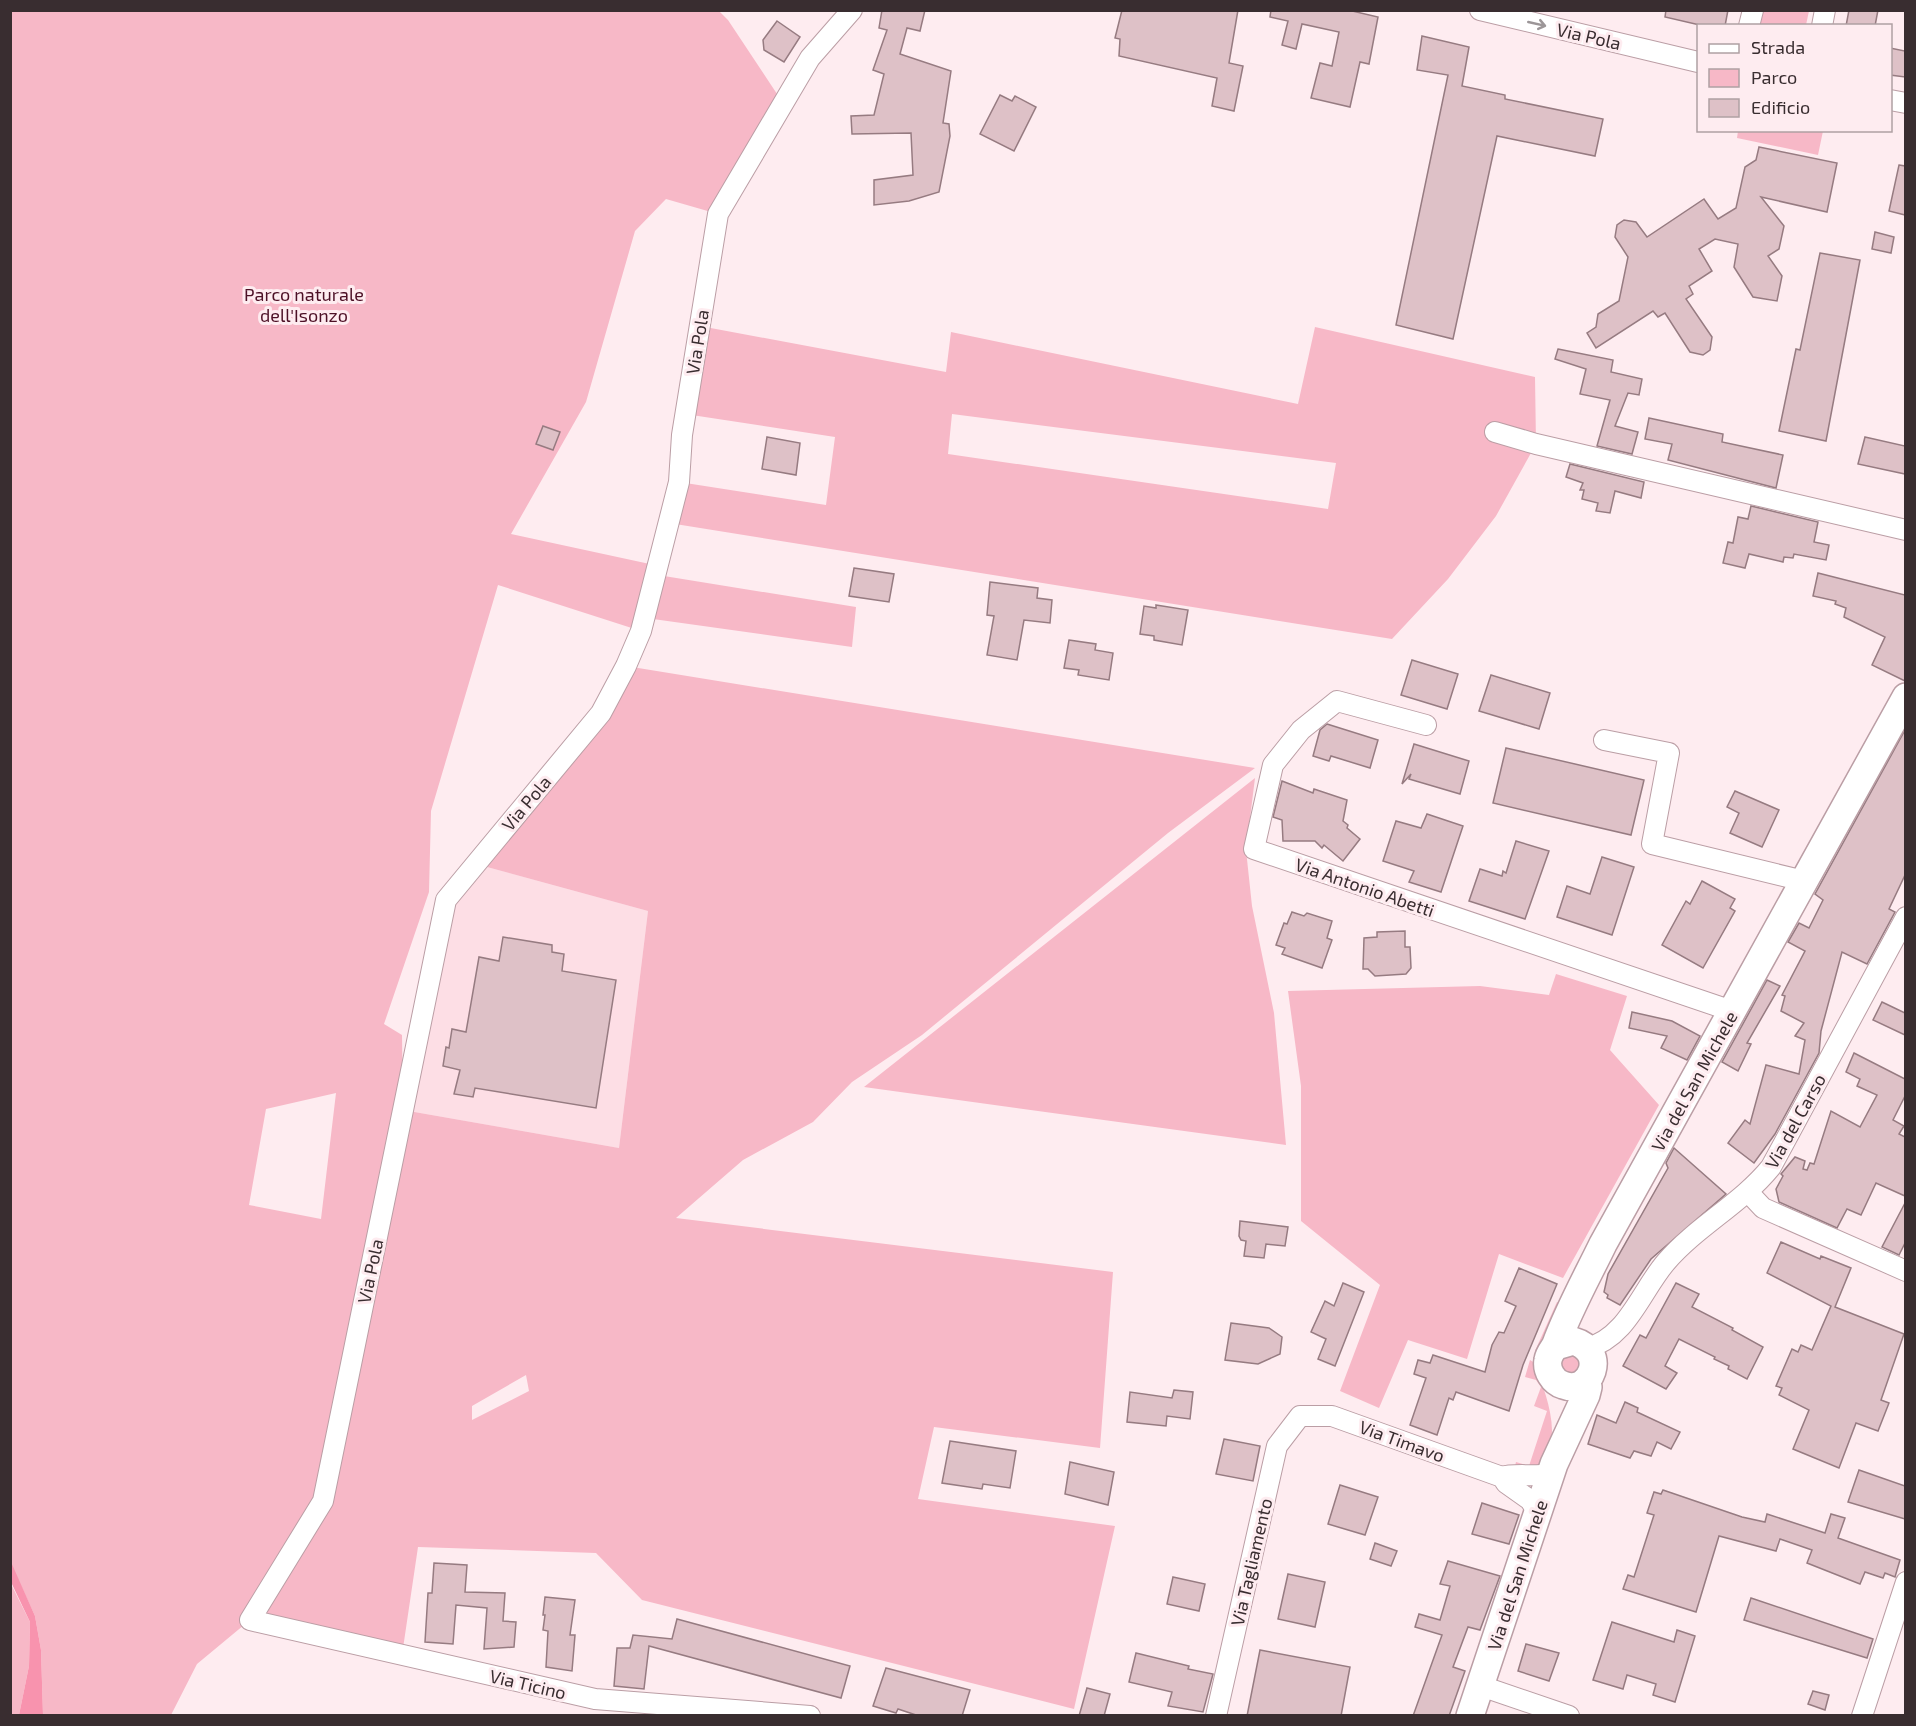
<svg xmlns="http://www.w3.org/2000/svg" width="1916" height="1726" viewBox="0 0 1916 1726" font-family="'Exo 2',sans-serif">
<rect width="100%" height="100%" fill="#feecf0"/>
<polygon fill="#fddee5" points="476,864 648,911 619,1148 403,1110 446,900"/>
<g fill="#f7b8c7" fill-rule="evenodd">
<path d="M10,11H719L728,20L783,103L718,214L666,199L635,231L586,402L511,534L659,566L641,631L498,585L431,811L429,892L384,1024L402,1035L403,1110L619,1148L648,911L476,864L626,666L1255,768L1168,833L922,1035L852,1082L813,1122L743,1160L676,1218L1113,1272L1100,1448L934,1427L918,1499L1115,1526L1074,1709L642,1600L596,1553L418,1547L402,1655L250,1620L197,1664L171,1715H43L41,1650L35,1616L10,1562ZM336,1093L321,1219L249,1205L266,1109ZM526,1375L529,1391L472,1420V1406Z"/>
<polygon points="1760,11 1809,11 1806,25 1756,26"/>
<polygon points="1738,131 1738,130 1823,131 1818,155 1737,138"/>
<path d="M700,326L946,372L951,332L1298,404L1315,327L1535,377L1536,444L1496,516L1448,579L1392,639L669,523L679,482L826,505L835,437L685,414ZM952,414L1336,463L1328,509L948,454Z"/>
<polygon points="664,576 856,607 852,647 653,619"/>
<polygon points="1255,778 1246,850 1252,906 1274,1013 1286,1145 864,1087"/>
<polygon points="1556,974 1627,996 1610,1050 1659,1105 1563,1278 1499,1254 1467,1359 1408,1340 1379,1408 1340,1391 1380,1285 1301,1221 1301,1086 1288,991 1480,986 1549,995"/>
<polygon points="1557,1302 1564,1305 1540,1348 1535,1351"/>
<polygon points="1571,1352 1581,1361 1579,1370 1570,1375 1562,1370 1560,1361"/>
<path d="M1530,1360L1535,1363C1545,1394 1566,1439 1538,1468L1515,1466L1516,1462L1529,1466L1547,1411L1534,1406L1541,1387L1536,1380L1525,1377Z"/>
<polygon points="10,1582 30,1622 29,1666 19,1715 11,1715"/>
</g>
<polygon fill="#f893ae" points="11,1562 35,1616 41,1650 43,1715 19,1715 29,1666 30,1622 11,1582"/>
<g fill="#dec1c7" stroke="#967b81" stroke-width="1.5">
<polygon points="882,10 925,10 920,31 907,28 900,54 951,71 943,123 949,124 950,136 939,192 909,201 874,205 874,180 913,175 911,133 852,134 851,116 874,115 884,74 873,70 887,30 879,28"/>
<polygon points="1122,10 1238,10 1229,63 1243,66 1234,111 1212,106 1217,78 1119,56 1120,39 1115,38"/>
<polygon points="1271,10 1348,10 1378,17 1369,64 1360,62 1350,107 1311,98 1320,63 1332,66 1339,32 1302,24 1296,49 1282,45 1288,21 1270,17"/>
<polygon points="1666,10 1728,10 1725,26 1704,26 1665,17"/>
<polygon points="1849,10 1878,10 1875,26 1846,26"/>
<polygon points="777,21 800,37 784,62 764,50 763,40"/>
<polygon points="1422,36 1469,47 1462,86 1505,95 1505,99 1603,119 1595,156 1497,136 1453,339 1396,325 1448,75 1417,70"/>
<polygon points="1890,48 1905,51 1905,77 1890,75"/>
<polygon points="1000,95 1012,101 1015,96 1036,107 1014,151 980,134"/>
<polygon points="1759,147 1837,163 1827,212 1761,197 1784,226 1779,249 1768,256 1782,276 1777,301 1753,297 1734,267 1738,244 1715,239 1699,249 1712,271 1689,286 1693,294 1686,299 1712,337 1710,350 1703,355 1690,352 1665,313 1658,317 1653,311 1596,348 1587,333 1596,327 1598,314 1619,301 1628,257 1615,237 1617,225 1624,220 1636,222 1647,237 1704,199 1718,219 1736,208 1745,167 1756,160"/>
<polygon points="1899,165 1905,166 1905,215 1889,211"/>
<polygon points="1875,232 1894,237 1891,253 1872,249"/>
<polygon points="1820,253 1860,260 1826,441 1779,431 1796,349 1800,350"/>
<polygon points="1558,349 1613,360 1611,372 1642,379 1639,395 1628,393 1615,426 1638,432 1632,454 1597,446 1610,400 1580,394 1586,369 1555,359"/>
<polygon points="1649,418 1723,434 1722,442 1783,455 1776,488 1668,460 1672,444 1645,439"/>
<polygon points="543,426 560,432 553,450 536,444"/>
<polygon points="767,437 800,443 796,475 762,469"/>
<polygon points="1865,437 1905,446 1905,474 1858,464"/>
<polygon points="1570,464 1644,482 1641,498 1615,491 1610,513 1596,511 1598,503 1582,499 1584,490 1580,490 1583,483 1566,477"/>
<polygon points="1751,506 1818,522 1814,542 1829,545 1826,560 1794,554 1793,558 1784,557 1783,562 1749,554 1745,568 1723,563 1728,542 1733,543 1738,517 1748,519"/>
<polygon points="854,568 894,574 889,602 849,596"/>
<polygon points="1818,573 1905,595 1905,681 1872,665 1885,637 1844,617 1846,608 1835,604 1836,601 1813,596"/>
<polygon points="990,582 1038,588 1037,598 1052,600 1050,623 1024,620 1017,660 987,655 994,616 987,615"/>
<polygon points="1156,605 1188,610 1182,645 1154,640 1154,636 1140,634 1144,606 1156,608"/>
<polygon points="1069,640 1096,644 1095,650 1113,653 1109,680 1078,675 1079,670 1064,668"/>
<polygon points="1412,660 1458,674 1447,709 1401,695"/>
<polygon points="1491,675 1550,693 1539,729 1479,711"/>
<polygon points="1327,724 1378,740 1370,768 1331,756 1329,761 1313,756 1320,730"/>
<polygon points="1905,730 1905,875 1889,909 1895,912 1867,964 1842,952 1821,1031 1819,1053 1775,1134 1754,1163 1728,1143 1745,1120 1750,1124 1766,1065 1799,1074 1805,1040 1795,1036 1804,1023 1781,1011 1785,996 1782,995 1805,951 1788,942 1799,923 1809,928 1823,900 1815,894"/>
<polygon points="1414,744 1469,761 1460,794 1409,779 1411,774 1402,784"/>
<polygon points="1506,748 1644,780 1631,835 1493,803"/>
<polygon points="1282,781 1313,793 1314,789 1347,800 1343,821 1348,825 1347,828 1360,839 1343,861 1324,845 1322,848 1315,841 1283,841 1282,820 1273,817"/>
<polygon points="1735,791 1779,810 1762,847 1730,833 1739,813 1727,807"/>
<polygon points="1427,814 1463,826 1441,892 1409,882 1414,871 1383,861 1396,821 1421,828"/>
<polygon points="1516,841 1549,851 1525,919 1469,901 1480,869 1502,876 1503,871 1506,873"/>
<polygon points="1602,857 1634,867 1612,935 1557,917 1567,886 1590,894"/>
<polygon points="1702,881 1735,899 1730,908 1735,911 1703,968 1662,945 1686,901 1690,904"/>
<polygon points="1292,912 1304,916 1307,913 1332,921 1327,938 1332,940 1322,968 1282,954 1285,948 1276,945 1284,923 1287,924"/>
<polygon points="1405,931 1405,947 1410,947 1411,968 1406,974 1375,976 1368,969 1363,969 1364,938 1377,937 1377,932"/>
<polygon points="503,937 552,945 552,952 564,954 562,971 616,980 596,1108 475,1088 473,1097 454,1094 460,1070 443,1066 446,1047 449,1048 452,1029 466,1032 479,957 499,961"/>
<polygon points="1767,980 1780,986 1747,1043 1751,1044 1738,1071 1722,1062"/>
<polygon points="1882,1002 1905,1013 1905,1035 1873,1020"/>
<polygon points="1632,1012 1672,1021 1700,1036 1687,1060 1661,1048 1667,1036 1629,1028"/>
<polygon points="1854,1053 1905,1079 1905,1096 1893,1120 1904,1126 1899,1134 1905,1137 1905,1196 1876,1183 1861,1215 1847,1209 1837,1228 1779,1202 1776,1189 1783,1176 1781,1174 1795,1157 1805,1161 1803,1169 1807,1170 1810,1163 1814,1164 1831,1111 1860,1127 1877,1095 1857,1086 1860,1079 1846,1072"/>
<polygon points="1674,1148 1726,1194 1651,1259 1620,1305 1607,1298 1608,1295 1604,1292 1608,1274 1668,1168 1666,1163"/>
<polygon points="1905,1203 1905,1243 1899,1255 1882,1247"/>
<polygon points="1240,1221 1288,1227 1285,1246 1266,1244 1264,1258 1244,1256 1246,1241 1241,1240 1239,1236"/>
<polygon points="1781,1242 1820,1259 1821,1256 1851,1268 1835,1307 1904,1334 1881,1400 1889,1403 1878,1431 1856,1423 1839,1468 1793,1449 1809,1410 1779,1395 1782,1388 1776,1386 1792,1349 1798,1352 1801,1345 1812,1350 1831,1306 1767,1273"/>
<polygon points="1519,1268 1557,1284 1523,1365 1509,1411 1456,1392 1453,1400 1449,1398 1437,1435 1410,1425 1426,1378 1414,1374 1418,1360 1430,1363 1433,1355 1485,1372 1492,1345 1499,1332 1504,1333 1516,1306 1505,1301"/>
<polygon points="1343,1283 1364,1292 1335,1366 1318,1359 1326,1339 1311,1332 1325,1301 1334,1306"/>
<polygon points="1676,1283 1699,1294 1692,1307 1733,1328 1732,1330 1763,1347 1747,1379 1728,1369 1729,1366 1714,1359 1715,1357 1679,1339 1665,1366 1677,1373 1666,1389 1623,1366 1640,1335 1646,1338"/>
<polygon points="1231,1323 1269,1328 1282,1337 1280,1354 1258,1364 1225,1360"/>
<polygon points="1174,1390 1193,1392 1190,1419 1167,1416 1166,1426 1127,1422 1130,1392 1172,1398"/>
<polygon points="1625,1402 1638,1408 1637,1412 1680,1432 1671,1449 1657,1442 1651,1456 1634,1451 1630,1458 1588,1444 1597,1415 1616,1423"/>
<polygon points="1224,1439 1260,1446 1253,1481 1216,1474"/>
<polygon points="950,1441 1016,1451 1010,1488 983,1484 982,1489 942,1483"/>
<polygon points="1070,1462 1114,1472 1108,1505 1065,1494"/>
<polygon points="1859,1470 1905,1486 1905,1519 1848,1502"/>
<polygon points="1340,1485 1378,1497 1365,1535 1328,1524"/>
<polygon points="1663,1490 1742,1517 1765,1522 1767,1514 1825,1533 1831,1514 1845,1518 1838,1538 1900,1560 1895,1577 1885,1573 1883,1578 1865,1572 1860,1584 1807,1563 1812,1550 1780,1539 1776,1551 1719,1536 1696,1612 1623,1589 1628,1575 1634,1577 1654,1515 1647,1513 1654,1492 1661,1494"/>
<polygon points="1482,1503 1519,1515 1509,1544 1472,1534"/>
<polygon points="1375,1543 1397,1551 1391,1566 1370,1559"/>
<polygon points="1448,1561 1500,1576 1480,1630 1468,1627 1453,1667 1465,1671 1449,1716 1413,1716 1442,1635 1415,1627 1419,1614 1440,1620 1450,1586 1440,1584"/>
<polygon points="434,1563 467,1565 465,1592 505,1593 503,1621 516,1622 514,1647 484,1649 487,1608 456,1605 453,1644 425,1642 428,1593 432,1593"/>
<polygon points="1288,1574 1325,1582 1315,1627 1278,1619"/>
<polygon points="1173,1577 1205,1584 1199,1611 1167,1604"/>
<polygon points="545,1597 575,1600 570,1635 575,1635 572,1671 546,1667 548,1631 543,1630 545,1615 543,1615"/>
<polygon points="1751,1598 1873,1639 1867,1658 1744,1620"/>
<polygon points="677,1619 850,1666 841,1698 649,1646 644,1689 614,1686 617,1648 630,1648 633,1635 672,1639"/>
<polygon points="1612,1622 1674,1642 1677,1630 1695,1636 1675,1702 1653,1695 1656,1684 1627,1675 1623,1689 1593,1680"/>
<polygon points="1526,1644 1559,1653 1549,1681 1518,1671"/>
<polygon points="1260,1650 1350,1667 1341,1716 1247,1716"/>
<polygon points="1136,1653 1189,1666 1188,1669 1213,1674 1203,1712 1168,1706 1172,1692 1129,1682"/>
<polygon points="886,1668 970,1690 962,1716 919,1716 898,1709 896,1713 873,1706"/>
<polygon points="1087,1688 1110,1694 1104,1716 1079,1716"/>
<polygon points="1813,1691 1829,1695 1825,1710 1808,1704"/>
</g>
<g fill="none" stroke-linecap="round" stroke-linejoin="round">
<g stroke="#bb9ea5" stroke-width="22">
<g id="street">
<polyline points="1480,10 1698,62"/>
<polyline points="1749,26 1753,10"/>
<polyline points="1822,26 1825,10"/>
<polyline points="1890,100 1906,103"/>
<polyline points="1495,432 1536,444 1906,530"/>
<polyline points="1426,725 1337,701 1301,730 1273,765 1254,849 1732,1011"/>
<polyline points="1604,740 1669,753 1652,844 1804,881"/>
<polyline points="1748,1192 1763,1208 1906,1271"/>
<path d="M1587,1348C1627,1338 1641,1291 1666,1262C1697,1226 1741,1204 1771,1167L1906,917"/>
<path d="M1502,1477C1514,1473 1533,1477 1550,1474"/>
<polyline points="1481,1686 1569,1716"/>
<polyline points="810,1716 595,1699 250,1620 323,1501 446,900 601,713 626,666 641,631 679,482 682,435 718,214 810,58 852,10"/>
<polyline points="1216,1716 1277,1446 1300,1416 1332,1416 1502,1477 1506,1483 1530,1500 1538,1513"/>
<polyline points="1862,1716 1906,1582"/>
</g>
</g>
<g stroke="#bb9ea5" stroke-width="30">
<g id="secondary">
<path d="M1556,1346L1573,1341C1609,1351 1591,1396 1563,1385C1553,1382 1546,1370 1548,1360C1549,1353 1554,1349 1556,1344C1569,1309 1587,1277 1603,1244L1906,697"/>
<polyline points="1470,1716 1554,1464 1586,1395 1588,1387 1586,1381"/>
</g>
</g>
<use href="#street" stroke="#fff" stroke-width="20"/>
<use href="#secondary" stroke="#fff" stroke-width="27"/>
</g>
<defs><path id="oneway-shaft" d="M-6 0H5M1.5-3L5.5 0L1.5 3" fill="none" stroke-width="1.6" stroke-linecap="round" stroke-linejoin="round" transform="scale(1.5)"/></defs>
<use stroke="#9c9698" href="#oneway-shaft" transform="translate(1537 24) rotate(13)"/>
<g text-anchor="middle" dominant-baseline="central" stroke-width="6" stroke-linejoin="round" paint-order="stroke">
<g font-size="18" fill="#392d30" stroke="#feecf0">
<text transform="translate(1589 36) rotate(13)">Via Pola</text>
<text transform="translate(697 342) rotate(-81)">Via Pola</text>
<text transform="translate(526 803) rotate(-50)">Via Pola</text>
<text transform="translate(1365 887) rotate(19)">Via Antonio Abetti</text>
<text transform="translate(1694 1081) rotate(-61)">Via del San Michele</text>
<text transform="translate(1795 1121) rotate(-61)">Via del Carso</text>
<text transform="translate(370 1271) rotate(-78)">Via Pola</text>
<text transform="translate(1402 1441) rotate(20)">Via Timavo</text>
<text transform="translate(1251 1562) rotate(-77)">Via Tagliamento</text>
<text transform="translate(1517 1575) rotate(-72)">Via del San Michele</text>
<text transform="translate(528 1684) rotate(13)">Via Ticino</text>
</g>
<g font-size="18" fill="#4d1026" stroke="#feecf0">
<text x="304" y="294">Parco naturale<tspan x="304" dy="21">dell'Isonzo</tspan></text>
</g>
</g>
<rect width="1916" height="1726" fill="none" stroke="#392d30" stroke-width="24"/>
<rect x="1697" y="24" width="195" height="108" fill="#feecf0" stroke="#afa0a3" stroke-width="1.5"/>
<rect x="1709" y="44" width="30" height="9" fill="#ffffff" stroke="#afa0a3" stroke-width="1.5"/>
<text x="1751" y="54" font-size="18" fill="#392d30">Strada</text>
<rect x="1709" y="69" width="30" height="18" fill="#f7b8c7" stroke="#afa0a3" stroke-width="1.5"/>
<text x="1751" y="84" font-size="18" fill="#392d30">Parco</text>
<rect x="1709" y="99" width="30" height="18" fill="#dec1c7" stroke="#afa0a3" stroke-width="1.5"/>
<text x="1751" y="114" font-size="18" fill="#392d30">Edificio</text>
</svg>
